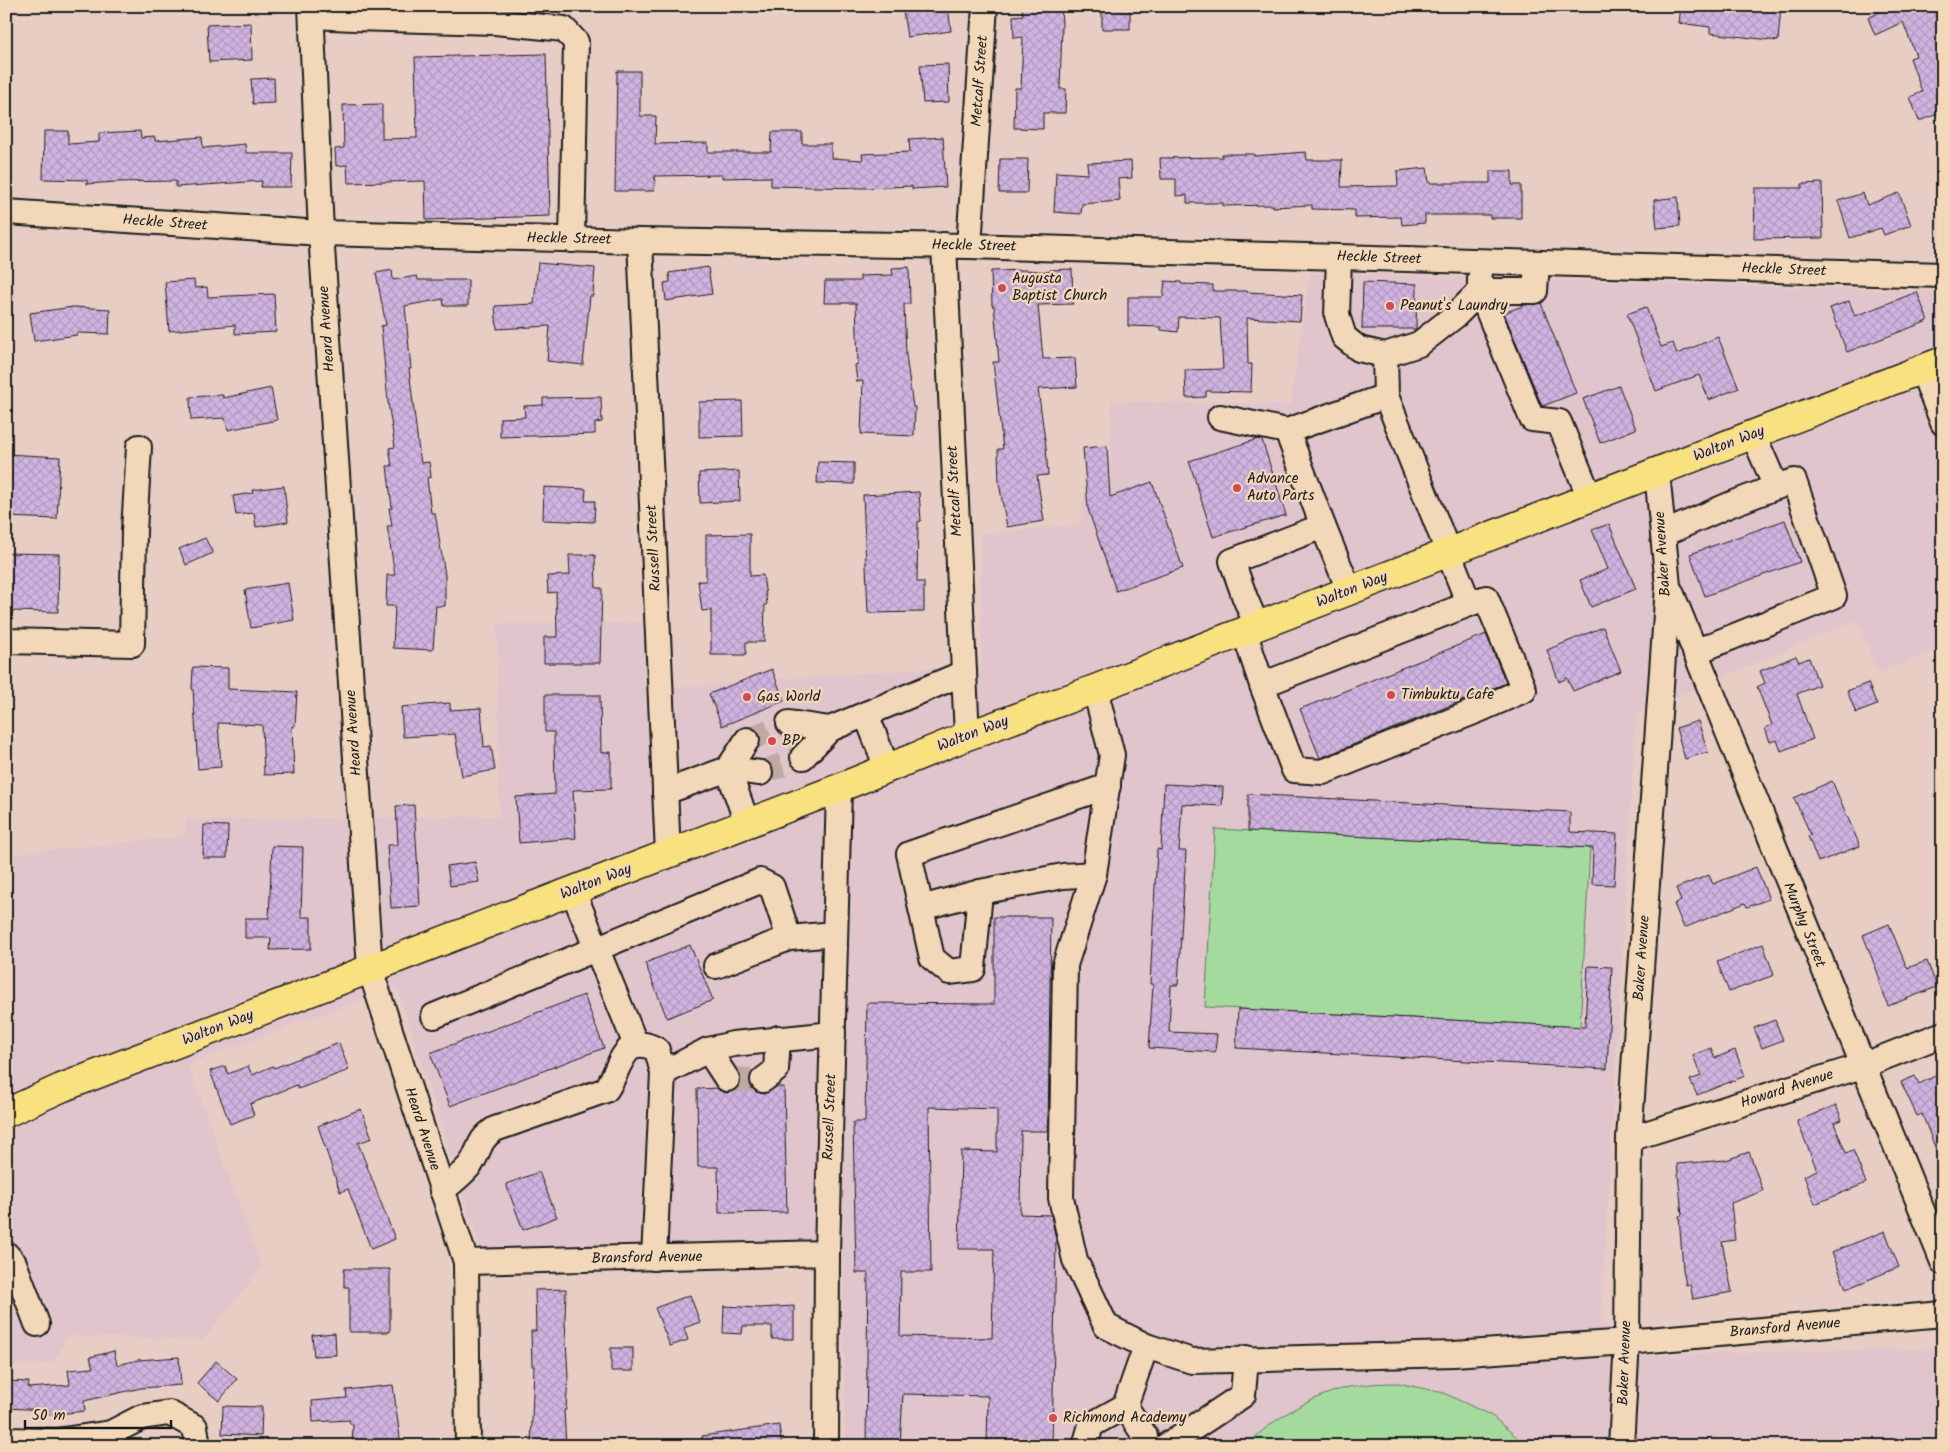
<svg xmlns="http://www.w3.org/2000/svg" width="1949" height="1452" viewBox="0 0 1949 1452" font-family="Kalam,sans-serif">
<defs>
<pattern id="building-cross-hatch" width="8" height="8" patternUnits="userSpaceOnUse" patternTransform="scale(1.25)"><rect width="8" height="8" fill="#d0b3e0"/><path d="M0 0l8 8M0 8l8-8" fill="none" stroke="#b299c0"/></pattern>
</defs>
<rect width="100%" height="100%" fill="#e8cdc5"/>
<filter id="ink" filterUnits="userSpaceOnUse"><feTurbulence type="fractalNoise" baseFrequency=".02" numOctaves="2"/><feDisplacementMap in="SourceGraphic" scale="10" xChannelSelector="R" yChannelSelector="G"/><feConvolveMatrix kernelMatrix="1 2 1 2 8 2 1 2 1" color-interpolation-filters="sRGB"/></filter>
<g filter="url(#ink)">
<polygon fill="#e1c5cd" points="1310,272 1943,292 1943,648 1878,673 1857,620 1636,714 1601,1321 1644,1355 1943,1348 1943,1446 845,1446 842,1242 481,1251 397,987 188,1064 262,1267 203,1340 68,1336 54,1363 6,1365 6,855 185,836 186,820 499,816 497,624 672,622 675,687 982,664 980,534 1080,524 1083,497 1111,486 1111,401 1290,405"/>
<g fill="#a4da9d" stroke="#607b5c">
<polygon points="1215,829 1590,848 1580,1027 1205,1007"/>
<path d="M1398,1383L1444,1393L1492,1416L1527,1446H1246C1272,1419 1308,1398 1345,1388C1362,1384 1380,1383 1398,1383Z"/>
</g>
<g fill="url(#building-cross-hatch)" stroke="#1c1c1c" fill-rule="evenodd">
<polygon points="938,6 948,6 951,31 907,37 903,11"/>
<polygon points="1061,6 1062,25 1060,89 1066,89 1065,113 1043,113 1043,129 1014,128 1015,88 1021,88 1023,37 1014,38 1013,16 1023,15 1022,8"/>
<rect x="1102" y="6" width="28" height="23"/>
<polygon points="1681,6 1781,6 1778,41 1710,33 1710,27 1679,23"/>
<polygon points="1892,6 1943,6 1943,112 1919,121 1910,97 1922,92 1910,58 1916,56 1903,22 1875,35 1868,18"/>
<polygon points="251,23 252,60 209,62 207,25"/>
<polygon points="546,54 550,216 426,220 425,181 348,183 347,165 336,166 335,149 344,148 343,105 382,104 382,139 417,138 415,57"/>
<polygon points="948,64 949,102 923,103 920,65"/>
<polygon points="617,71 640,71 640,116 656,116 655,144 708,143 708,152 771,152 772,132 802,132 802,144 831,144 831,158 863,160 862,154 910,152 909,139 943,137 946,187 912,189 912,186 864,188 771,186 771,177 722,178 722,175 655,176 654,191 615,191"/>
<polygon points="274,78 275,103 253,104 251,79"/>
<polygon points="44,131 68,131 68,144 99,142 99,133 140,131 141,138 155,137 155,141 202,137 203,148 245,144 246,153 292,153 291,187 261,187 262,181 176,187 176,181 116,182 87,184 87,180 43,179"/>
<polygon points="1306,152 1307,160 1342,160 1341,187 1398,186 1397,171 1427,168 1429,183 1490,183 1490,171 1512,171 1512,185 1521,185 1521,218 1490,218 1490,215 1425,215 1425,223 1402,225 1401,217 1355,218 1355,210 1312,209 1312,205 1273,207 1273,205 1223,206 1223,203 1187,203 1187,195 1176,196 1176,179 1161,179 1160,158 1222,157 1222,154 1254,154 1254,156"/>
<polygon points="1000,159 1028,159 1027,193 999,193"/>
<polygon points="1131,161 1132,178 1118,179 1120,201 1082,204 1081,214 1054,212 1056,172 1088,174 1087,163"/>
<polygon points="1822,183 1823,238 1754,239 1755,188 1802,188 1802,184"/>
<polygon points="1863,193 1867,205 1899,193 1911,225 1884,235 1881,228 1850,238 1838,201"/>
<polygon points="1678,197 1680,226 1657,228 1654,200"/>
<polygon points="538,263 595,268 593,296 590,296 583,365 547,361 550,326 497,329 495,306 534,304"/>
<polygon points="708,267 712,294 666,301 664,283 670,282 669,273"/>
<polygon points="909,267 910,304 904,304 906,355 913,407 915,407 914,436 861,434 863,381 857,382 855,365 858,364 856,303 824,303 825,281 860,281 860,276 893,275 892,268"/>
<polygon points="1072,269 1073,304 1038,305 1043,359 1075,358 1077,387 1038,389 1046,447 1048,475 1037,476 1044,521 1007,527 999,483 998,449 1003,449 993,362 999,362 994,306 992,306 991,271 1026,270 1050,272 1050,270"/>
<polygon points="392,270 393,280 417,276 418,280 468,280 468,306 444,306 443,299 405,306 411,369 409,369 418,444 421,463 429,462 431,477 427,478 431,513 435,513 445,575 445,606 436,606 433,650 393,648 395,606 386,606 387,575 395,575 387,526 392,526 389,508 392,508 387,466 392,466 389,448 395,447 388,402 381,326 386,325 376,273"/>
<polygon points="194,280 195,288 207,287 208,297 274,294 276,332 235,334 235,325 169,331 165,282"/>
<polygon points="1165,281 1181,282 1181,284 1213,285 1213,291 1247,291 1247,292 1302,295 1300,321 1247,318 1248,364 1252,364 1251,392 1206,391 1206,397 1186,398 1185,370 1223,369 1220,318 1179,317 1178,332 1161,330 1161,327 1128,326 1128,297 1163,297"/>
<polygon points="1363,282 1417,284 1416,329 1362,329"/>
<polygon points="1917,292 1928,321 1847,352 1830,308 1849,301 1855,316"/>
<polygon points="1541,303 1576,393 1543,406 1542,406 1504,313 1525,305"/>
<polygon points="73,307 110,309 109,334 77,333 77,335 34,341 30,313"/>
<polygon points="1646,307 1661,347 1673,343 1677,354 1718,337 1739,388 1709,400 1699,375 1656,391 1627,314"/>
<polygon points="1619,386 1636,429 1600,443 1583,399"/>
<polygon points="271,388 277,420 228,430 225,418 191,420 190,397 223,395 223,398"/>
<polygon points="601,397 602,422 595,423 595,434 500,437 500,418 525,417 524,406 543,405 543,398"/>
<polygon points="742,401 743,436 699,437 699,402"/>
<polygon points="1258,439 1262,440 1286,515 1213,537 1189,461"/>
<polygon points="1107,446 1110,497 1152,482 1183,568 1116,591 1088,509 1083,448"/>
<polygon points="6,454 60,457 57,519 6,517"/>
<polygon points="818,462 854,463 854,484 817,483"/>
<polygon points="739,471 740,501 700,503 699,473"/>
<polygon points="284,486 288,522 256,527 254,513 236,515 233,496 253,493 252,490"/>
<polygon points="544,487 586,489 585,501 595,501 594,522 543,520"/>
<polygon points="919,492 921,521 918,522 917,582 924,582 924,612 868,613 863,495"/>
<polygon points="1785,520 1800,562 1705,596 1690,554"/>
<polygon points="1609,524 1636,589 1591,607 1580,580 1608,569 1592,530"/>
<polygon points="750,534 750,576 763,575 767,604 765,605 764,642 746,642 746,655 711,655 711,610 702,611 698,581 706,581 706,535"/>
<polygon points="205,538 213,553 186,565 179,549"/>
<polygon points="6,553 59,554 58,612 6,611"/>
<polygon points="569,555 595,555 596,588 602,588 600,663 544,663 544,637 557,637 556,592 548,593 547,576 570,575"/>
<polygon points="288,583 294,620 251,628 245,590"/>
<polygon points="1603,627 1621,671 1573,691 1567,678 1559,682 1547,650"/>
<polygon points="1486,634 1506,683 1320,758 1300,709"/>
<polygon points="1796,656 1799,662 1809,658 1819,685 1797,694 1813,739 1781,751 1777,740 1770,742 1765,728 1772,725 1757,687 1765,683 1760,671"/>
<polygon points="193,667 228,668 228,689 297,692 295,726 292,726 294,774 264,775 262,725 218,723 221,767 198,769 193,689 192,689"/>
<polygon points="772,669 784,701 722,726 709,694"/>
<polygon points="1868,683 1877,705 1856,713 1847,691"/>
<polygon points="545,695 600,695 601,753 611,752 611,789 573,790 576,838 519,843 516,797 555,794 554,732 545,732"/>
<polygon points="450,703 450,710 481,708 484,747 491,746 495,770 462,776 455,734 403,737 401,707"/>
<polygon points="1698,721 1708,752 1685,759 1676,728"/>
<polygon points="1832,781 1860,846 1818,862 1808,836 1811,835 1794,798"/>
<polygon points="1164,784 1223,787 1222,806 1182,804 1179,851 1186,851 1178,985 1171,985 1169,1032 1217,1034 1215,1052 1149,1048 1153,984 1150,984 1157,849 1161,850"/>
<polygon points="1248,794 1570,812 1570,832 1617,834 1614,885 1592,884 1593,848 1248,831"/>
<polygon points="414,805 420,906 391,908 387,845 398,845 396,806"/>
<polygon points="204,825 228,826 227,858 203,858"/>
<polygon points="272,846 303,847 301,917 311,917 311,949 270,950 271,938 245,938 245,918 269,918"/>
<polygon points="475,862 479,882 450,886 447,866"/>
<polygon points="1756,867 1769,899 1747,907 1745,903 1684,928 1674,904 1681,901 1676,888 1709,875 1713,884"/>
<path d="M994,917H1051L1048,1131H1021L1020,1214L1051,1215L1056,1240L1052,1446H987L988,1396L903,1394L900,1446H866L868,1273H856L853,1122H865L867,1003L994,1004ZM929,1107L997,1109V1152L961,1151L959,1249H994L992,1338L900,1336L901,1272H931Z"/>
<polygon points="1889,924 1907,968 1927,961 1937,987 1888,1006 1878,980 1880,979 1863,935"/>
<polygon points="1763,944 1774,975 1729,992 1717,962"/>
<polygon points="690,945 713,1000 667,1018 645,963"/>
<polygon points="1588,966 1612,967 1607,1069 1236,1048 1238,1009 1585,1027"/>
<polygon points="584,995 604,1048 450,1106 430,1053"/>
<polygon points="1775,1020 1783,1040 1762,1048 1754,1028"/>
<polygon points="339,1043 349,1070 298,1089 297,1085 250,1104 254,1115 230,1124 210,1071 225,1066 228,1074 248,1066 252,1075 273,1066 274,1068"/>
<polygon points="1711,1048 1715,1058 1735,1050 1745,1076 1697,1095 1690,1080 1701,1076 1693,1055"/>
<polygon points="1943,1072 1943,1104 1935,1108 1943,1126 1942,1165 1922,1114 1917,1116 1901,1082 1915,1076 1919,1084"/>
<polygon points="776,1087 784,1087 787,1212 719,1213 718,1167 698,1167 697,1089 718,1088 727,1093 737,1088 752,1088 757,1092 764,1094"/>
<polygon points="1836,1105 1842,1120 1834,1123 1846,1153 1853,1150 1866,1183 1815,1204 1804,1176 1817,1170 1797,1121"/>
<polygon points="361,1109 372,1138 358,1143 395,1239 371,1249 348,1189 340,1192 318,1126"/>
<polygon points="1749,1152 1763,1191 1731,1203 1735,1240 1722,1242 1732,1292 1693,1299 1690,1284 1686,1285 1683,1269 1679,1216 1682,1215 1677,1164 1726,1160"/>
<polygon points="539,1172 557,1217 523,1230 506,1184"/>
<polygon points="1885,1231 1899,1267 1846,1289 1832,1252"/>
<polygon points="344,1269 390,1269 390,1332 349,1332 349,1287 344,1287"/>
<polygon points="566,1289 565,1321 568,1377 566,1410 564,1410 566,1446 531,1446 534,1366 532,1366 531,1331 536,1331 535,1290"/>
<polygon points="690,1295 700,1322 684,1328 688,1340 670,1346 655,1308"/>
<polygon points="724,1306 760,1308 794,1306 794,1339 772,1339 772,1326 743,1326 742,1334 723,1333"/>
<polygon points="335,1333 336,1355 314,1356 312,1335"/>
<rect x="611" y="1348" width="22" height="23"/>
<polygon points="114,1351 117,1365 138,1360 179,1357 181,1385 141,1388 84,1401 85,1411 49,1415 48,1410 6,1408 6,1381 29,1382 28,1388 70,1385 68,1370 93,1368 90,1357"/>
<polygon points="216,1361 237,1379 219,1401 197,1383"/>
<polygon points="393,1385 401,1446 352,1446 353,1424 350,1424 349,1420 313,1422 312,1401 347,1398 346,1390"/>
<polygon points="223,1406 262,1407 261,1436 222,1434"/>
<polygon points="779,1425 782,1446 703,1446 702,1436"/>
</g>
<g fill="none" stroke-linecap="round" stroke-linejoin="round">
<g stroke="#bfaaa3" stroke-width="24" stroke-dasharray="24 12" stroke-linecap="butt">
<polyline points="747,740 789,723"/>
<polyline points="760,773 803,757"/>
<polyline points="727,1079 763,1080"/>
</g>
<g stroke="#1c1c1c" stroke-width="28">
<g id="minor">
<polyline points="311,6 321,233 370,969 466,1262 468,1446"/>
<polyline points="312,16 354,18 495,22 564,29 576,42 572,240"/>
<polyline points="6,212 321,233 640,241 969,246 1943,275"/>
<polyline points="640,241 668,854"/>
<polyline points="944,245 967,736"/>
<polyline points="969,246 985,6"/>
<polyline points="1339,257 1337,315 1344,337 1359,349 1385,355 1419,344 1455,316 1480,291 1480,279"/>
<polyline points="1537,263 1535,291 1480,291 1532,419 1559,422 1590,498"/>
<polyline points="1922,369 1943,423"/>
<polyline points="1220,417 1287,431 1386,396"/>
<polyline points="1287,431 1323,526"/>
<polyline points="1663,534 1729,505 1776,487 1753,434"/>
<polyline points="1671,592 1943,1262"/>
<polyline points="1257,626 1245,598 1232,561 1323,526 1349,590"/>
<polyline points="1244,631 1262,685 1294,770 1323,772 1481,709 1524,690 1486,598 1469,604 1386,396 1385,355"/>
<polyline points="6,641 132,644 134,531 139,447"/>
<polyline points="1695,652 1834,596 1794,481 1776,487"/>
<polyline points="1262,685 1469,604"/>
<polyline points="1095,689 1112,755 1094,874 1065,965 1061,1198 1075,1260 1106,1326 1146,1346 1192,1361 1454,1354 1627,1342 1943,1314"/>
<polyline points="866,714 887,768"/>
<polyline points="789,723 830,729 964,673"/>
<polyline points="803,757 830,729"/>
<polyline points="728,769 747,823"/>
<polyline points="728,769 760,773"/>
<polyline points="665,792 728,769 747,740"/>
<polyline points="1094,874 1063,876 980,892 973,969 949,972 932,958 909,854 1108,786"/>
<polyline points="573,891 636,1045"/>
<polyline points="921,908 980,892"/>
<polyline points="789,938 835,934"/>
<polyline points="434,1016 760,881 772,887 789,938 716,966"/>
<polyline points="708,1050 727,1079"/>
<polyline points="763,1080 776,1070 778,1038"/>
<polyline points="1629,1139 1862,1066 1943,1034"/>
<path d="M442,1191C452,1182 463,1174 471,1164C481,1148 478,1140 495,1129L606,1090C620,1071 623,1030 657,1050L663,1073L708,1050L733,1044L833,1034"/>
<polyline points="6,1254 14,1263 37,1324"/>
<polyline points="654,1258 663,1073"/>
<polyline points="466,1262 827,1253"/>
<polyline points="1125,1406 1145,1436 1144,1446"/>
<polyline points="6,1440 56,1441 111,1433 142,1417 169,1413 195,1427 198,1446"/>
<polyline points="826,1446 827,1253 839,788"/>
<polyline points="1085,1446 1091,1425 1125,1406 1146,1346"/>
<polyline points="1166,1446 1243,1395 1246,1358"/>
<polyline points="1621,1446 1627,1342 1629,1139 1668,586 1657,472"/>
</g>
</g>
<g stroke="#1c1c1c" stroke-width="31">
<polyline id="major" points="6,1113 61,1088 839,788 967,736 1095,689 1943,361"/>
</g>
<use href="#minor" stroke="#f2d8b9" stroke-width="24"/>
<use href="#major" stroke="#fae180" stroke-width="28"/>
</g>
</g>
<g fill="#d1495b" stroke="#f2d8b9" stroke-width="2">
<circle cx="1002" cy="288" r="5"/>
<circle cx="1390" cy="306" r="5"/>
<circle cx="1237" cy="488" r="5"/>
<circle cx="1391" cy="695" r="5"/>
<circle cx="747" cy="697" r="5"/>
<circle cx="772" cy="741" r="5"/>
<circle cx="1053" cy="1418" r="5"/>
</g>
<g text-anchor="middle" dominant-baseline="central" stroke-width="4.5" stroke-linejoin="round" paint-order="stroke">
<g font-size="15" fill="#1c1c1c" stroke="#f2d8b9">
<text transform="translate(980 81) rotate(-86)">Metcalf Street</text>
<text transform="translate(165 223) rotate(4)">Heckle Street</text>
<text transform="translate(569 239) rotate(1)">Heckle Street</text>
<text transform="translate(974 246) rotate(1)">Heckle Street</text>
<text transform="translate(1379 258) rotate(2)">Heckle Street</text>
<text transform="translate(1784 270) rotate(2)">Heckle Street</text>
<text transform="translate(327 329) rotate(-94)">Heard Avenue</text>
<text transform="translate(1729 444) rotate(-21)">Walton Way</text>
<text transform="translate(955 491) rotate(-93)">Metcalf Street</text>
<text transform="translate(654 548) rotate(-93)">Russell Street</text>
<text transform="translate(1663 554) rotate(-94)">Baker Avenue</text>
<text transform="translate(1352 590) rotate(-21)">Walton Way</text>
<text transform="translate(354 733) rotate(-94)">Heard Avenue</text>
<text transform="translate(973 734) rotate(-21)">Walton Way</text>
<text transform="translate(596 882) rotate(-21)">Walton Way</text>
<text transform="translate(1804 925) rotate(68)">Murphy Street</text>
<text transform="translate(1642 958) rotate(-86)">Baker Avenue</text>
<text transform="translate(218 1028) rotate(-21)">Walton Way</text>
<text transform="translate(1787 1089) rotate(-18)">Howard Avenue</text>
<text transform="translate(830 1117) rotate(-88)">Russell Street</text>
<text transform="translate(422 1129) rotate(72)">Heard Avenue</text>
<text transform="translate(647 1258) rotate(-1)">Bransford Avenue</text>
<text transform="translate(1785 1328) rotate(-5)">Bransford Avenue</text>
<text transform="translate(1625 1363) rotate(-88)">Baker Avenue</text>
</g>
<g font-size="15" fill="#1c1c1c" stroke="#f2d8b9" text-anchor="start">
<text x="1012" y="279">Augusta<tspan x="1012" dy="17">Baptist Church</tspan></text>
<text x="1400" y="306">Peanut's Laundry</text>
<text x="1247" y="479">Advance<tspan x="1247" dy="17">Auto Parts</tspan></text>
<text x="1401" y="695">Timbuktu Cafe</text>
<text x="757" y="697">Gas World</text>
<text x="782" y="741">BP</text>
<text x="1063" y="1418">Richmond Academy</text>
</g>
</g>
<rect width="1949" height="1452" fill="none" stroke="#f2d8b9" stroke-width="25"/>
<rect x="12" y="12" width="1924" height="1427" fill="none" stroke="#1c1c1c" stroke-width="2" filter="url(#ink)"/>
<path d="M25 1420v8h146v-8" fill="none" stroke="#1c1c1c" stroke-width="2.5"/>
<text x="32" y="1420" font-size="15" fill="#1c1c1c" stroke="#f2d8b9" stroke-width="4" paint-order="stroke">50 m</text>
</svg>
